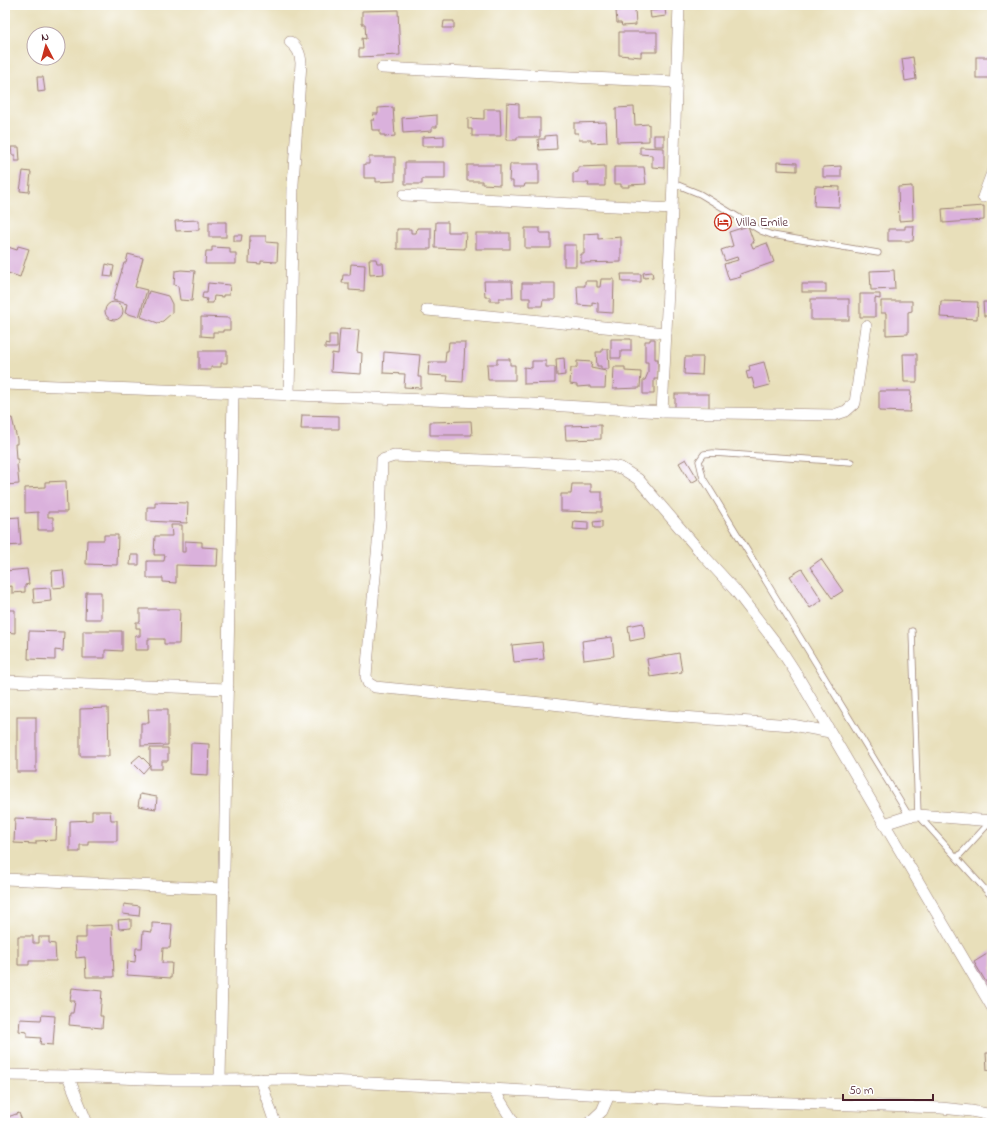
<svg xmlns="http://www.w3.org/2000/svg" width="997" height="1128" viewBox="0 0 997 1128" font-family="'Indie Flower',sans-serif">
<rect width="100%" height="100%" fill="#fff"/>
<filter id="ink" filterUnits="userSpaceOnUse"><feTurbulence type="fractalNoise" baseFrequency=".025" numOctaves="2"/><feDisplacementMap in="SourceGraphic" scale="8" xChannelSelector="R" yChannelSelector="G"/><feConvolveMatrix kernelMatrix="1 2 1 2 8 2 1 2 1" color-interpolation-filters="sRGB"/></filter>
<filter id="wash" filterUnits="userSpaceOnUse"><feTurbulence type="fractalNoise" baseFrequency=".012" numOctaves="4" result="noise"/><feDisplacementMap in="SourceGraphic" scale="16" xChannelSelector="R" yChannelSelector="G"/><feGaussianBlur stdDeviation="0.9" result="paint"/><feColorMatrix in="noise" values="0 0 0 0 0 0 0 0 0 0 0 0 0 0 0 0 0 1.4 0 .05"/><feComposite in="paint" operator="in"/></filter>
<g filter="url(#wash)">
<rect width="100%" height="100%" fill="#e8dfba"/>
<g id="blocks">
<g fill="#dab1dc">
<polygon points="635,9 636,25 622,26 621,23 617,23 616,11"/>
<polygon points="665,9 666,16 651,18 650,11"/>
<polygon points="398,10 400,55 359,57 359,49 363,49 362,38 366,39 365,24 362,24 362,11"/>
<polygon points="444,21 454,21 454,28 443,28"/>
<polygon points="619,32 657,32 657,52 641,52 641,57 619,55"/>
<polygon points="913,57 916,79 905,81 902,59"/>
<rect x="976" y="57" width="16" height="21"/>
<polygon points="37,77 43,77 45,91 38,92"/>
<polygon points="507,103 519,104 519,118 540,118 540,137 517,137 517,140 506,140"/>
<polygon points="393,107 395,136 385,137 385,135 380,135 380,130 372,130 371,120 374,120 373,114 378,114 378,108"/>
<polygon points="634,107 635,125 649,124 649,141 617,142 616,108"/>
<polygon points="484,109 500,109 501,136 472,136 472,129 468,129 468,118 484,119"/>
<polygon points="437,115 437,127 432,127 432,131 403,133 402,118"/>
<polygon points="606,122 607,142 591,143 591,140 579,140 578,133 574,133 574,123"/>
<polygon points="556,135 557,149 539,150 538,139 545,139 545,136"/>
<rect x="654" y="135" width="10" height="11"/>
<polygon points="444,136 444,146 422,146 422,137"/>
<polygon points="11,147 19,147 20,161 15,161 15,155 12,155"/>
<polygon points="640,147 664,148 664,168 652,167 652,155 640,154"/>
<polygon points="369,157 395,157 395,181 376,182 376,178 364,178 364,164 369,164"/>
<polygon points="405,162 445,162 445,179 422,179 422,184 405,184"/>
<polygon points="777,162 797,163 797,171 777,170"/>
<polygon points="510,164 539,164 539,184 525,184 524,187 513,187 513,181 509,181"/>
<polygon points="467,165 500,165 500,185 482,184 482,181 467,181"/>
<polygon points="605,166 605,186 588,186 589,183 573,183 573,173 578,172 578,167"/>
<polygon points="841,166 841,177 823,177 823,167"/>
<polygon points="614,167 644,167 646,184 629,185 629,187 621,187 621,184 614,184"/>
<polygon points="23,171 31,172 29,192 20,191"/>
<polygon points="815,186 840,187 839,207 814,206"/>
<polygon points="912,186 913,220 899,221 898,187"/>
<polygon points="984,206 984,220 943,223 942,209"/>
<polygon points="199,220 199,230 176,231 175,221"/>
<rect x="209" y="222" width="17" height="15"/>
<polygon points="436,222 448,222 448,232 466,232 465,249 435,248"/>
<polygon points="748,226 754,243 751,243 753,248 767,243 774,262 740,274 741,277 729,280 724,264 738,260 737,257 725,261 721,250 733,246 729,232"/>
<polygon points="905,226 914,226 913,241 888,241 888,229 905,229"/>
<polygon points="417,228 431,228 431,249 397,249 397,229 411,229 411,233 416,233"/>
<polygon points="525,228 540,228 540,233 551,233 551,248 525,248"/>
<rect x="476" y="233" width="34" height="16"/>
<polygon points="598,233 598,239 621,237 621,262 581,263 581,254 584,254 584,234"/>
<polygon points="234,235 242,235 241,241 234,241"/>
<polygon points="250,236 266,236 266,242 278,243 277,262 261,261 261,264 249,263"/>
<rect x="564" y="245" width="12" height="21"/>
<polygon points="5,246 17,250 18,246 29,249 20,277 5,272"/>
<polygon points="212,247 230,248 230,253 236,253 236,264 205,264 206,251 212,251"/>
<polygon points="128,254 143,258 135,287 147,290 139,317 125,313 127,304 113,300 124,263 126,263"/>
<polygon points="369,259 376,259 377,263 383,263 384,274 370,275"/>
<polygon points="106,264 114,266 112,277 104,276"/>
<polygon points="351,264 365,265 364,291 349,290 349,283 342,283 343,275 350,275"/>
<polygon points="181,270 195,271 192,301 180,300 178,286 174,285 175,271"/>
<polygon points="894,270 895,289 871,290 870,271"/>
<polygon points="652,272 653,277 644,278 643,273"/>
<polygon points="621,274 641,274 641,282 622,282"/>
<polygon points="601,279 614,279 613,313 598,312 598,303 592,302 592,306 578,305 577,286 585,286 585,281 597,281 597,287 600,287"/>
<polygon points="484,281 512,281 513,298 499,298 499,301 490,301 490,297 485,297"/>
<polygon points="208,283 230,285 229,295 223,295 223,297 214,296 213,303 206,303 207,299 202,298 203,292 207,292"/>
<polygon points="522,283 555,283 555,300 543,300 542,306 530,306 530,298 522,298"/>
<rect x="802" y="284" width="24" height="8"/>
<polygon points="149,291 168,296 172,304 172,313 163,321 158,323 141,317"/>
<polygon points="860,294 880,294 880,299 875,298 875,317 860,317"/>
<rect x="811" y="299" width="38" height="21"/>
<polygon points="881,301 912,301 912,311 908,312 908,334 886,335 886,313 881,313"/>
<polygon points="941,301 978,302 977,319 940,317"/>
<polygon points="983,302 992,302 992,316 984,316"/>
<circle cx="114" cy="311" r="9"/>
<polygon points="201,317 230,318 230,330 223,330 223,332 213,332 213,337 201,336"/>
<polygon points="340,329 359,330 357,352 362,353 361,374 331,372 332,353 338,354"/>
<polygon points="329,335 337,335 337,348 325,348 325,344 329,345"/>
<polygon points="611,339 631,339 631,351 621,351 621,358 611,358"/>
<polygon points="650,339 655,339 655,359 658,359 658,379 654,379 654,394 643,394 643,380 645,380 648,373 648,362 645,362 645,341 650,341"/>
<polygon points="449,342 465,342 463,382 447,381 448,376 428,375 429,362 445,362 446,351 448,351"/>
<polygon points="602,349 608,349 609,369 601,369 601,366 597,366 596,352 602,352"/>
<polygon points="199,351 227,351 227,363 221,363 221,367 211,367 211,370 199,370"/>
<polygon points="384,352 420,355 418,377 421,377 421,388 404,387 405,374 383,373"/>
<polygon points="903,354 917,354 917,382 904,382"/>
<polygon points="685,357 703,357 702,375 684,374"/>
<polygon points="564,358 565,375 557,376 556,359"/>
<polygon points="497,359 510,359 510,365 515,365 515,380 488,380 487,364 497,364"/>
<polygon points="532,361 546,361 546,367 555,367 555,383 524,384 524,367 532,368"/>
<polygon points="577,361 592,362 591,368 606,371 605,388 590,388 590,386 577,387 577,385 570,384 571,368 577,368"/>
<polygon points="764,362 770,385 755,389 752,378 748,379 746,371 750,370 749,366"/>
<polygon points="614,367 625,367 625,371 641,372 640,388 613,389"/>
<polygon points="879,391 911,391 910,412 879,411"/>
<rect x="675" y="394" width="34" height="15"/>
<polygon points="302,415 339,416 339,429 301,429"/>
<polygon points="12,418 17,439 17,444 15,444 16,459 18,459 18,464 17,464 19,484 5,485 5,419"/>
<polygon points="471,421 472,435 430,435 430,422"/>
<polygon points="601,425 601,439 566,440 565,426"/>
<polygon points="686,459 698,479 691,483 679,463"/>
<polygon points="66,481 67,512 48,512 48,517 53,517 53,530 38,530 38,512 25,513 25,488 45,487 45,482"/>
<polygon points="572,484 591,484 591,492 602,492 602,512 561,511 561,494 571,494"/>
<polygon points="155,502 188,503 187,523 147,521 147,507 155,507"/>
<polygon points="19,517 21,545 5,546 5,518"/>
<polygon points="574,521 588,522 588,530 573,529"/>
<polygon points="602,521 602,528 594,528 593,522"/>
<polygon points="171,525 182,525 182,552 185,552 185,541 202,542 202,547 218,548 217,566 176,565 176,583 163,582 163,578 147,578 147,561 164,561 165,555 154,555 155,536 172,536"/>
<polygon points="104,535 118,535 117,565 86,564 87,540 104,540"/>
<polygon points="131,555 139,555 139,565 130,565"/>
<polygon points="821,559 843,591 832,598 810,567"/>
<polygon points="27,569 29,584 25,585 25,592 12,593 12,586 5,587 5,571"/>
<polygon points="802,569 822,600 810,608 790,576"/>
<polygon points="63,570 65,587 53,588 52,571"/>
<polygon points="50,588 51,601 34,603 33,589"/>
<polygon points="86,592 101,592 101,619 85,619"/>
<polygon points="140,609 180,609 179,644 164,644 164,639 148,639 148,650 135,650 135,636 140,636 140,628 136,628 136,622 140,622"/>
<polygon points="5,610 15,610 15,633 5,632"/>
<polygon points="643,623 645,638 630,641 628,626"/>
<polygon points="29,631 64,632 63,651 55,650 55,660 28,659"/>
<polygon points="83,631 122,631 122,651 105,650 105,658 83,658"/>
<polygon points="612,637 614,656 584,660 582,641"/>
<polygon points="542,642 544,659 514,662 512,645"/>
<polygon points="679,653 682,672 650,677 647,659"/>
<polygon points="108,708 109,756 80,756 80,709"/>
<polygon points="148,709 168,709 168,745 141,746 141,723 149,723"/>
<rect x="17" y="717" width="19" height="55"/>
<polygon points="191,743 209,744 208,775 190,774"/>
<polygon points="150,748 168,748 168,761 162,761 162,769 150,769"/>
<polygon points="140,755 150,765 143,773 132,762"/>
<polygon points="140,794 157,797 156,809 138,806"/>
<polygon points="92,811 110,811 111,820 117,820 117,841 88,841 88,845 80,845 80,852 70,852 70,821 92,820"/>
<polygon points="15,818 57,820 56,840 36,841 36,844 14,843"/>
<polygon points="124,904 140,906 139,916 123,914"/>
<polygon points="131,919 131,928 119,929 118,920"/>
<polygon points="152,923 172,924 170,948 163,948 162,963 172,963 171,978 127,975 128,961 135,962 136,948 142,948 143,931 152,932"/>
<polygon points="112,925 114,977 86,977 85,957 76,958 75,938 86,938 86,926"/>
<polygon points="18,936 33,936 33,943 39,943 39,937 49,937 49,943 55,944 56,961 29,961 29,965 18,965"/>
<polygon points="992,951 992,992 974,962"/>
<polygon points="72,988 102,991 100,1016 103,1016 102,1028 69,1025 70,1013 73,1013 75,1001 70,1001"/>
<polygon points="42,1015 55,1016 53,1045 40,1044 41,1038 27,1037 27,1032 19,1031 20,1019 41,1020"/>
<polygon points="986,1053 992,1053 992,1069 987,1070"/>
<polygon points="19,1113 23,1123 5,1123 5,1118"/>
</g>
</g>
</g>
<g filter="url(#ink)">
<use href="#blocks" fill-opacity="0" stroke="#997f72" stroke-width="1"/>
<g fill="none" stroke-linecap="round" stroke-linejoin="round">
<g stroke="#997f72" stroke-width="7">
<g id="service">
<polyline points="673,183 700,194 761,231 772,235 878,253"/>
<polyline points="851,462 713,453 704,454 699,461 703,478 909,816"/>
<polyline points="912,631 918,815 992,897"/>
<polyline points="957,858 991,821"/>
</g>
</g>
<g stroke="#997f72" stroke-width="12">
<g id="minor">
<polyline points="382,68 676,82"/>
<polyline points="404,195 672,209"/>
<polyline points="983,197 992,173"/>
<polyline points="427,310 666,333"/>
<polyline points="5,384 532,404 662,412 672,209 679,5"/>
<polyline points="233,393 220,1080 289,1079 707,1100 941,1108 971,1111 992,1115"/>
<path d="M289,395L293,184L301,63C300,53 298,48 290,42"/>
<polyline points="662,412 834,415 846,411 855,403 866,326"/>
<polyline points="5,681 228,689"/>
<polyline points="830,732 792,725 628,713 552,704 375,687 368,683 366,676 380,521 382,460 394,456 611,466 621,468 638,479 703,555 735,590 779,647 794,670 992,1007"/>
<polyline points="884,824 909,816 918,815 992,821"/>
<polyline points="5,879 224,889"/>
<polyline points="5,1075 68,1076"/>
<polyline points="260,1079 275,1123"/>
<polyline points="493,1089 514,1123"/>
<polyline points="87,1123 68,1076 169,1080 220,1080"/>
<polyline points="589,1123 602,1111 609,1095"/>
</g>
</g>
<use href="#service" stroke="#fff" stroke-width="5.5"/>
<use href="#minor" stroke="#fff" stroke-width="11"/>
</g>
</g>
<defs>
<g id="hotel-ring" transform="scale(0.9)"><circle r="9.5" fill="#fff" stroke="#c8321e" stroke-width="1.5"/><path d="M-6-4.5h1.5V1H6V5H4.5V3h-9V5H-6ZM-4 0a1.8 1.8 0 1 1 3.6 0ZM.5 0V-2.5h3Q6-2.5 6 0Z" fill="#c8321e"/></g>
</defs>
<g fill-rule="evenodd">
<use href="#hotel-ring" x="723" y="222"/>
</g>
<g text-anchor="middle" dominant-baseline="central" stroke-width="4" stroke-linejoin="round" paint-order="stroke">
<g font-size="13" fill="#4a1f2b" stroke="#fff" text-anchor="start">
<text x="736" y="222">Villa Emile</text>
</g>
</g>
<rect width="997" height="1128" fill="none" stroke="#fff" stroke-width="20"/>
<g transform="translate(46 46) rotate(354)"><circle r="19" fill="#ffffff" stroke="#b7a5aa"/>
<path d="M0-3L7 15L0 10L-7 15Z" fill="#c8321e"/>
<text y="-6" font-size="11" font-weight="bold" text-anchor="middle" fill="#4a1f2b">N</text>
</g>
<path d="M843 1094v6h90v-6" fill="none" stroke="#4a1f2b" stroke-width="2"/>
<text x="849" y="1094" font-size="12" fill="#4a1f2b" stroke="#ffffff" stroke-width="3" paint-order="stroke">50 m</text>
</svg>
